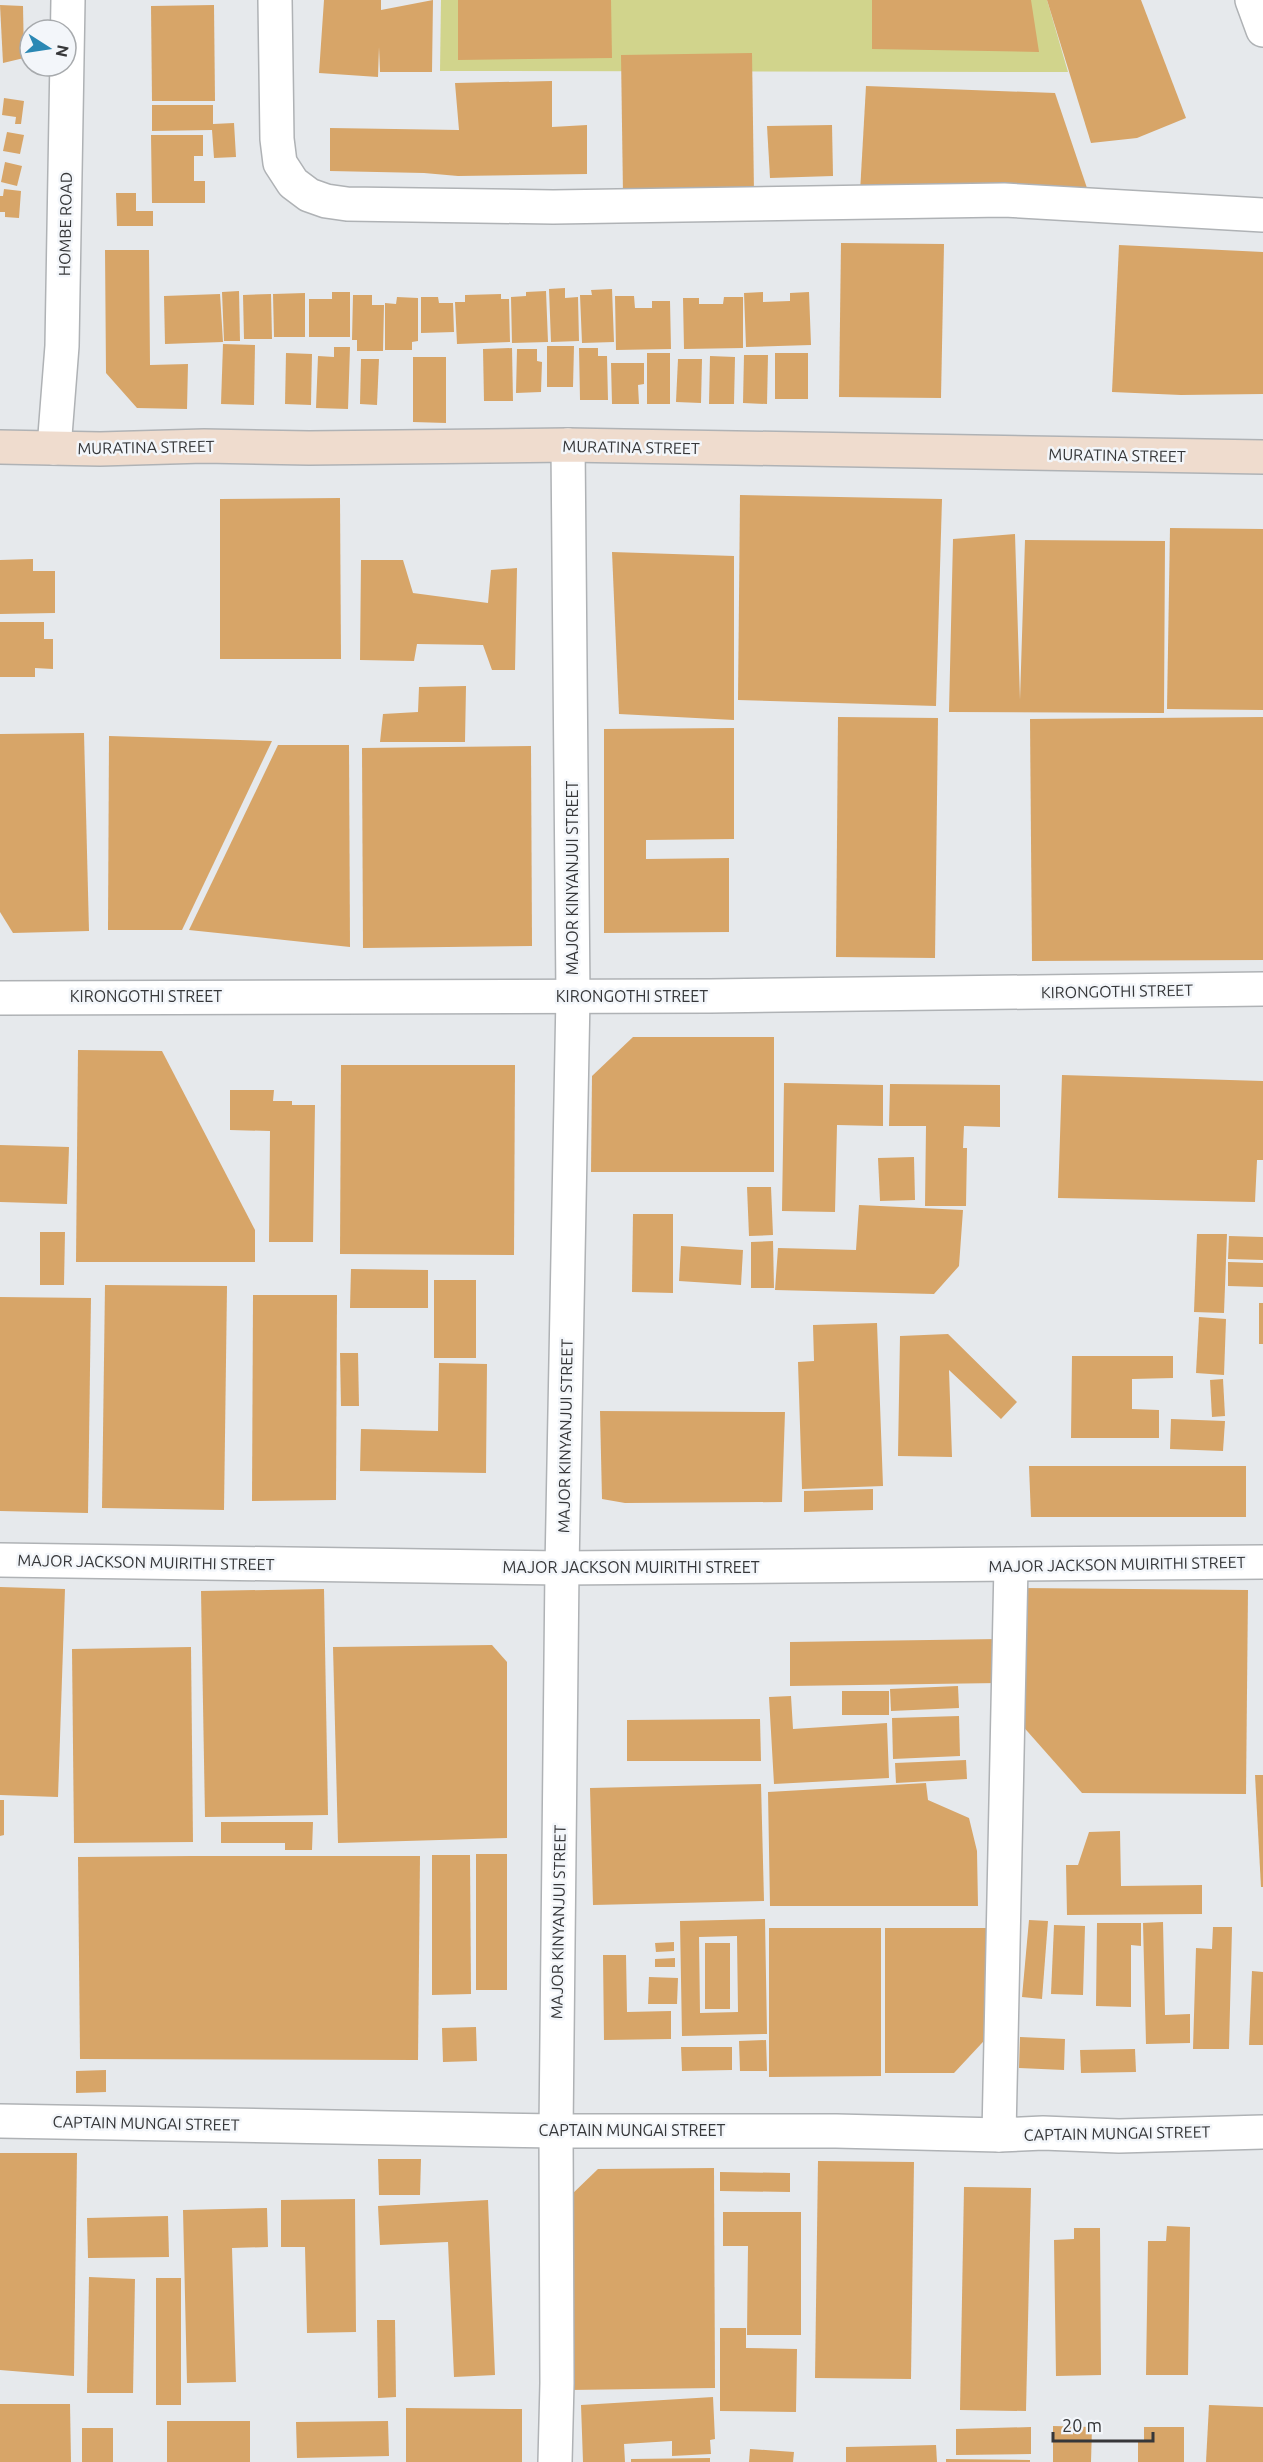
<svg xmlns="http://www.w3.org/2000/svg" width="1263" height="2462" viewBox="0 0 1263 2462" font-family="Ubuntu,sans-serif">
<rect width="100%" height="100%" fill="#e6e9ec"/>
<polygon fill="#d1d48c" points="441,0 1047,0 1068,72 440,71"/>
<g fill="#d7a568" fill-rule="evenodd">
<polygon points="324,0 381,0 381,10 433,0 432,72 380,72 379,47 378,77 319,73"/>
<polygon points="458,0 611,0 612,58 458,60"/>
<polygon points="872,0 1031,0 1039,52 872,49"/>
<polygon points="1047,0 1141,0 1186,118 1137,138 1091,143"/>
<polygon points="0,5 23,6 24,58 3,63"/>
<polygon points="214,5 215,101 152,101 151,6"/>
<polygon points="752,53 754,193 623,195 621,55"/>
<polygon points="552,81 552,127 587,125 587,174 458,176 424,173 330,171 330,128 459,130 455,83"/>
<polygon points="866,86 1055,93 1088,191 860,192"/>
<polygon points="4,98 24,101 21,124 15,124 16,117 2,115"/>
<polygon points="152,105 213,105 213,124 234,123 236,157 214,158 212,130 152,131"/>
<polygon points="832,125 833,176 770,178 767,126"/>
<polygon points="7,132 24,135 20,154 3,151"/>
<polygon points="151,135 203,135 203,156 194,156 194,181 205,181 205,203 152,203"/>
<polygon points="5,162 22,166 17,186 1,182"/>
<polygon points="4,189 21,191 19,218 5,217 5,212 0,212 0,196 3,196"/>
<polygon points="116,193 136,193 136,211 153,211 153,226 117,226"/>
<polygon points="841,243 944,244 941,398 839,397"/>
<polygon points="1119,245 1263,252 1263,394 1181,395 1112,392"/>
<polygon points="105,250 149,250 150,365 188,364 187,409 137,408 106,373"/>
<polygon points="565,288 565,298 578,297 579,341 551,342 549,289"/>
<polygon points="612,289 614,342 582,343 580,295 592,295 591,290"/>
<polygon points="239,291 240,341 224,341 222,292"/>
<polygon points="546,291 548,342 512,343 511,297 526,296 526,292"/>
<polygon points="332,292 350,292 350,337 309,337 309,299 332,299"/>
<polygon points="763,292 763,302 790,301 790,293 809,292 811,345 746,347 744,293"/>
<polygon points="305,293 305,337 274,337 273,294"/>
<polygon points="220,294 223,342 165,344 164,296"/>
<polygon points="271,294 272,339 244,339 243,295"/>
<polygon points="501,294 501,299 509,299 510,342 457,344 455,302 465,302 465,295"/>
<polygon points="353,295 372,295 372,305 384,305 383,351 357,351 357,340 352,340"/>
<polygon points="615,296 634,296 635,308 652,308 652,301 670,301 671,349 616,350"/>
<polygon points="397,297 418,298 418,341 412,342 412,350 385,350 385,303 396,304"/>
<polygon points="421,297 438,297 439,303 453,303 454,332 421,333"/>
<polygon points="724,297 743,297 743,348 684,349 683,298 699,298 699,304 723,304"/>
<polygon points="223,344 255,345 254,405 221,404"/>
<polygon points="547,346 574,346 573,387 547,387"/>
<polygon points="334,347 350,347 348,409 316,408 318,356 334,357"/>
<polygon points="512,348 513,401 484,401 483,349"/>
<polygon points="579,348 598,348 598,356 607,356 608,400 580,400"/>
<polygon points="517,349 537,349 537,361 542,362 541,392 516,393"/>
<polygon points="286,353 312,354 311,405 285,404"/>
<rect x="647" y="353" width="23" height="51"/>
<rect x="775" y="353" width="33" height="46"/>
<polygon points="744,355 768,355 767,404 743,403"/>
<polygon points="710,356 735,357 734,404 709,404"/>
<polygon points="413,357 446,357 446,423 413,422"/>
<polygon points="361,359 379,359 377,405 360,404"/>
<polygon points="678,359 702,359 701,403 676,402"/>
<polygon points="611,363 644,363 644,384 638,385 639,404 612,404"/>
<polygon points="740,495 942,499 936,706 738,700"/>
<polygon points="340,498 341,659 220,659 220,499"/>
<polygon points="1170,528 1263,529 1263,710 1167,709"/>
<polygon points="1015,534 1020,700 1025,540 1165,541 1164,713 949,712 953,539"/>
<polygon points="612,552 734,556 734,720 619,714"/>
<polygon points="33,559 33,571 55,571 55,613 0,614 0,560"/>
<polygon points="361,560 403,560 413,593 488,603 491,570 517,568 515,670 492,670 483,645 417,644 414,661 360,660"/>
<polygon points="0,622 44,622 44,639 53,639 53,669 35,668 35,677 0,677"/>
<polygon points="466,686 465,742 380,742 383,714 418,712 419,687"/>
<polygon points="838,717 938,718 935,958 836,957"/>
<polygon points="1263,717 1263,960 1032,961 1030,719"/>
<polygon points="734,728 734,839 646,840 646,859 729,858 729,932 604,933 604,729"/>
<polygon points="84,733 89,931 13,933 0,912 0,734"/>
<polygon points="109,736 272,741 182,930 108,930"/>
<polygon points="278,745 349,745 350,947 189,930"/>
<polygon points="531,746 532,946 363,948 362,748"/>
<polygon points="633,1037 774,1037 774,1172 591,1172 592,1076"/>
<polygon points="78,1050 162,1051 255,1230 255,1262 76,1262"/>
<polygon points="341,1065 515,1065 514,1255 340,1254"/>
<polygon points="1062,1075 1263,1081 1263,1160 1257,1160 1255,1202 1058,1198"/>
<polygon points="784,1083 883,1085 883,1126 837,1125 835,1212 782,1211"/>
<polygon points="890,1084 1000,1085 1000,1127 964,1126 963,1148 967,1148 966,1206 925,1206 926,1126 889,1126"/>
<polygon points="230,1090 274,1090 273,1101 292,1101 292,1105 315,1105 313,1242 269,1242 270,1131 230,1130"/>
<polygon points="0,1145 69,1147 67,1204 0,1202"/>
<polygon points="914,1157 915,1200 880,1201 878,1158"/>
<polygon points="747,1187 771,1187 773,1235 749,1236"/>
<polygon points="859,1205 963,1210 959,1266 934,1294 775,1290 778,1248 856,1250"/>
<polygon points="633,1214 673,1214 673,1293 632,1292"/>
<polygon points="40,1232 65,1232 64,1285 40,1285"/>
<polygon points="1197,1234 1227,1234 1224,1313 1194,1312"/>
<polygon points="1229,1236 1263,1237 1263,1260 1228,1259"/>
<polygon points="773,1241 774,1288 751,1288 751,1242"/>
<polygon points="681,1246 743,1250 741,1285 679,1281"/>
<polygon points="1228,1262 1263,1263 1263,1287 1228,1286"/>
<polygon points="351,1269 428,1270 428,1308 350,1308"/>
<rect x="434" y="1280" width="42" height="78"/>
<polygon points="105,1285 227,1286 224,1510 102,1508"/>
<polygon points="253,1295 337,1295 336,1500 252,1501"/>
<polygon points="0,1297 91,1298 88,1513 0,1511"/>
<rect x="1259" y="1303" width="4" height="41"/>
<polygon points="1199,1317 1226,1319 1224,1375 1196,1373"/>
<polygon points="877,1323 883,1486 802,1489 798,1362 814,1361 813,1325"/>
<polygon points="948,1334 1017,1402 1001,1419 949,1370 952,1457 898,1456 900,1336"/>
<polygon points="340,1353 358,1353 359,1406 341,1406"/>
<polygon points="1072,1356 1173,1356 1173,1378 1132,1379 1132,1409 1159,1410 1159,1438 1071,1438"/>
<polygon points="439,1363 487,1364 486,1473 360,1471 361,1429 438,1431"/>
<polygon points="1223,1379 1225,1416 1212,1417 1210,1380"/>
<polygon points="600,1411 785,1412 782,1502 625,1503 602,1499"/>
<polygon points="1171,1419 1225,1421 1223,1451 1170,1449"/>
<polygon points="1029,1466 1246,1466 1246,1517 1031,1517"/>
<polygon points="873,1489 873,1510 804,1512 804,1491"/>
<polygon points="0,1587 65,1589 58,1797 0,1795"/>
<polygon points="1021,1588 1248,1590 1246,1794 1082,1793 1020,1723"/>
<polygon points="324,1589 328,1815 205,1817 201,1591"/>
<polygon points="999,1639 999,1683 790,1686 790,1642"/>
<polygon points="492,1645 507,1662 507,1838 338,1843 333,1647"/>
<polygon points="191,1647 193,1842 74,1843 72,1649"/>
<polygon points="958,1686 959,1708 891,1711 890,1689"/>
<rect x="842" y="1691" width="47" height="24"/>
<polygon points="791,1696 793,1729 887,1723 889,1778 774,1784 769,1697"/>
<polygon points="959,1716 960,1756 893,1759 892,1718"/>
<polygon points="760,1719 761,1761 627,1761 627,1720"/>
<polygon points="966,1760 967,1779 896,1783 895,1763"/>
<polygon points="1255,1775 1263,1775 1263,1887 1261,1887"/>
<polygon points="926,1783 928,1800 969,1818 977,1851 978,1906 770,1906 768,1792"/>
<polygon points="761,1784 764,1901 593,1905 590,1788"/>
<polygon points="0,1800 4,1800 4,1835 0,1836"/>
<polygon points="221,1822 313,1822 312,1850 285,1850 285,1843 221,1843"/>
<polygon points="1120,1831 1121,1886 1202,1885 1202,1914 1067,1915 1066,1865 1078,1865 1089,1832"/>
<rect x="476" y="1854" width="31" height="136"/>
<polygon points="432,1855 470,1855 471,1994 432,1995"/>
<polygon points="191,1856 420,1856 418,2060 80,2059 78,1857"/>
<path d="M765,1919L767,2034L682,2036L680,1921ZM737,1936L738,2012L700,2013L699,1937Z"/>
<polygon points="1029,1920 1048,1921 1042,1999 1022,1997"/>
<polygon points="1163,1922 1165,2015 1190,2014 1190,2043 1146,2044 1143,1923"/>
<polygon points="1097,1923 1141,1923 1141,1946 1131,1945 1131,2007 1096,2006"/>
<polygon points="1054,1925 1085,1926 1083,1995 1051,1994"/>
<polygon points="1213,1927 1232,1927 1229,2049 1193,2049 1196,1948 1212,1949"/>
<polygon points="769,1928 881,1928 881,2076 769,2077"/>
<polygon points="885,1928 995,1928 995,2029 954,2073 885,2073"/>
<polygon points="674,1942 674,1951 656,1952 655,1943"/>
<rect x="705" y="1943" width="25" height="66"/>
<polygon points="603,1955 626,1955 627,2012 671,2011 671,2039 604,2040"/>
<polygon points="675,1958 675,1967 655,1967 655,1959"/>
<polygon points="1252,1971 1263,1972 1263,2045 1249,2045"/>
<polygon points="649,1977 678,1978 677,2004 648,2004"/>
<polygon points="476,2027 477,2061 443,2062 442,2028"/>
<polygon points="1020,2037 1065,2039 1064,2070 1019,2068"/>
<polygon points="766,2040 767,2071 740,2071 739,2041"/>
<polygon points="681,2047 732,2047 732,2070 682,2071"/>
<polygon points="1135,2049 1136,2072 1081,2073 1080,2050"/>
<polygon points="106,2070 106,2092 76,2093 76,2071"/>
<polygon points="0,2153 77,2153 74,2376 0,2370"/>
<polygon points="378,2159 421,2159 420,2195 379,2195"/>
<polygon points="818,2161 914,2162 911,2379 815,2378"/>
<polygon points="714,2168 715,2388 570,2390 568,2198 598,2169"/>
<polygon points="720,2172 790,2173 790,2192 720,2191"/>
<polygon points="964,2187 1031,2188 1026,2411 960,2410"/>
<polygon points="355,2199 356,2332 307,2333 305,2247 281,2247 281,2200"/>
<polygon points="488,2200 495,2375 454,2377 448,2242 380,2245 378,2206"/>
<polygon points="267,2208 268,2247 232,2248 236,2382 187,2383 183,2210"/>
<polygon points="723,2212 801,2212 801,2335 747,2335 748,2246 723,2246"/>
<polygon points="168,2216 169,2257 88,2258 87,2218"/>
<polygon points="1167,2226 1190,2227 1188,2375 1146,2375 1148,2241 1166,2241"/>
<polygon points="1074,2228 1100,2228 1101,2375 1056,2376 1054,2240 1074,2239"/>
<polygon points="89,2277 135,2279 133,2393 87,2393"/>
<rect x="156" y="2278" width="25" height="127"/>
<polygon points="377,2320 395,2320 396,2397 378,2398"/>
<polygon points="720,2328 746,2328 746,2348 797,2349 796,2412 720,2411"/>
<polygon points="713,2397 715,2439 710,2440 711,2454 672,2456 672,2441 624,2444 625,2462 583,2462 581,2405"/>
<polygon points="0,2404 70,2404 71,2462 0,2462"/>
<polygon points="1209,2405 1263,2407 1263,2462 1206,2462"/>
<polygon points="406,2408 522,2409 522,2462 406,2462"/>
<rect x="167" y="2421" width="83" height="41"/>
<polygon points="388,2421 389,2456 297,2458 296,2422"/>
<polygon points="1053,2426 1092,2427 1091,2462 1053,2462"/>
<polygon points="1031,2427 1031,2454 956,2455 956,2429"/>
<polygon points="1144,2427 1184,2427 1184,2462 1138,2462 1138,2441 1144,2442"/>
<rect x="82" y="2428" width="31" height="34"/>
<polygon points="936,2445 937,2462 846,2462 846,2447"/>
<polygon points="750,2449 794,2452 793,2462 749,2462"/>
<polygon points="710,2458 710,2462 631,2462 631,2459"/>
<polygon points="946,2459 1030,2460 1030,2462 946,2462"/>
</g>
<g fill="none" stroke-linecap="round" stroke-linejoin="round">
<g stroke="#afb2b5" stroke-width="36">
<g id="minor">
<polyline points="275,0 277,139 280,163 293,183 309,195 326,201 347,204 553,207 1004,200 1263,215"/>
<polyline points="1252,0 1263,30"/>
<polyline points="54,448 62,346 68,0"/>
<polyline points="999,2135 1011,1565"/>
<polyline points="555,2462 557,2383 556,2131 562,1568 573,996 568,445"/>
</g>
</g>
<g stroke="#afb2b5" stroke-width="36">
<g id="tertiary">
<polyline points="0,998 710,996 1263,989"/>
<polyline points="0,1560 562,1568 1263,1562"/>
<polyline points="0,2121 556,2131 836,2131 999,2135 1043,2133 1119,2136 1263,2132"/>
</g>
</g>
<g stroke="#afb2b5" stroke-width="36">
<polyline id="secondary" points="0,447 100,449 204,446 309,448 568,445 1263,457"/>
</g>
<use href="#minor" stroke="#fff" stroke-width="33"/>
<use href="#tertiary" stroke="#fff" stroke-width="33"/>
<use href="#secondary" stroke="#efdcce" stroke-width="33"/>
</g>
<g text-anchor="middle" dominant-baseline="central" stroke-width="5" stroke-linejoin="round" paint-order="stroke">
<g font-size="16" fill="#363739" stroke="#f3f6fa">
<text transform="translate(65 224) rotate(-89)">HOMBE ROAD</text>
<text transform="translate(146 447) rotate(-1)">MURATINA STREET</text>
<text transform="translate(631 447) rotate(1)">MURATINA STREET</text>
<text transform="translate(1117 455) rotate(1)">MURATINA STREET</text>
<text transform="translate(572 878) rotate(-90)">MAJOR KINYANJUI STREET</text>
<text transform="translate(1117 991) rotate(-1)">KIRONGOTHI STREET</text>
<text x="146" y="996">KIRONGOTHI STREET</text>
<text x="632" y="996">KIRONGOTHI STREET</text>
<text transform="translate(565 1436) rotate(-89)">MAJOR KINYANJUI STREET</text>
<text transform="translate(146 1562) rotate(1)">MAJOR JACKSON MUIRITHI STREET</text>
<text transform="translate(1117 1564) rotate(-1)">MAJOR JACKSON MUIRITHI STREET</text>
<text x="631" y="1567">MAJOR JACKSON MUIRITHI STREET</text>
<text transform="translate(558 1922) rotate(-89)">MAJOR KINYANJUI STREET</text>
<text transform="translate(146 2123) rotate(1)">CAPTAIN MUNGAI STREET</text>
<text x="632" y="2130">CAPTAIN MUNGAI STREET</text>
<text transform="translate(1117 2133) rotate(-1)">CAPTAIN MUNGAI STREET</text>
</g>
</g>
<g transform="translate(48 48) rotate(102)"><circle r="28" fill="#f3f6fa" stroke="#a7aaad" stroke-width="1.5"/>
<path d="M0-4.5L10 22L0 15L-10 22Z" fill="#2b88b4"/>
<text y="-9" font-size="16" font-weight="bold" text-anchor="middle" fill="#363739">N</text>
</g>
<path d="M1053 2432v9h100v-9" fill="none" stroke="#363739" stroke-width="3"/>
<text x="1062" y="2432" font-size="18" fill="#363739" stroke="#f3f6fa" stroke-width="4.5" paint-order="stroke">20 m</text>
</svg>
